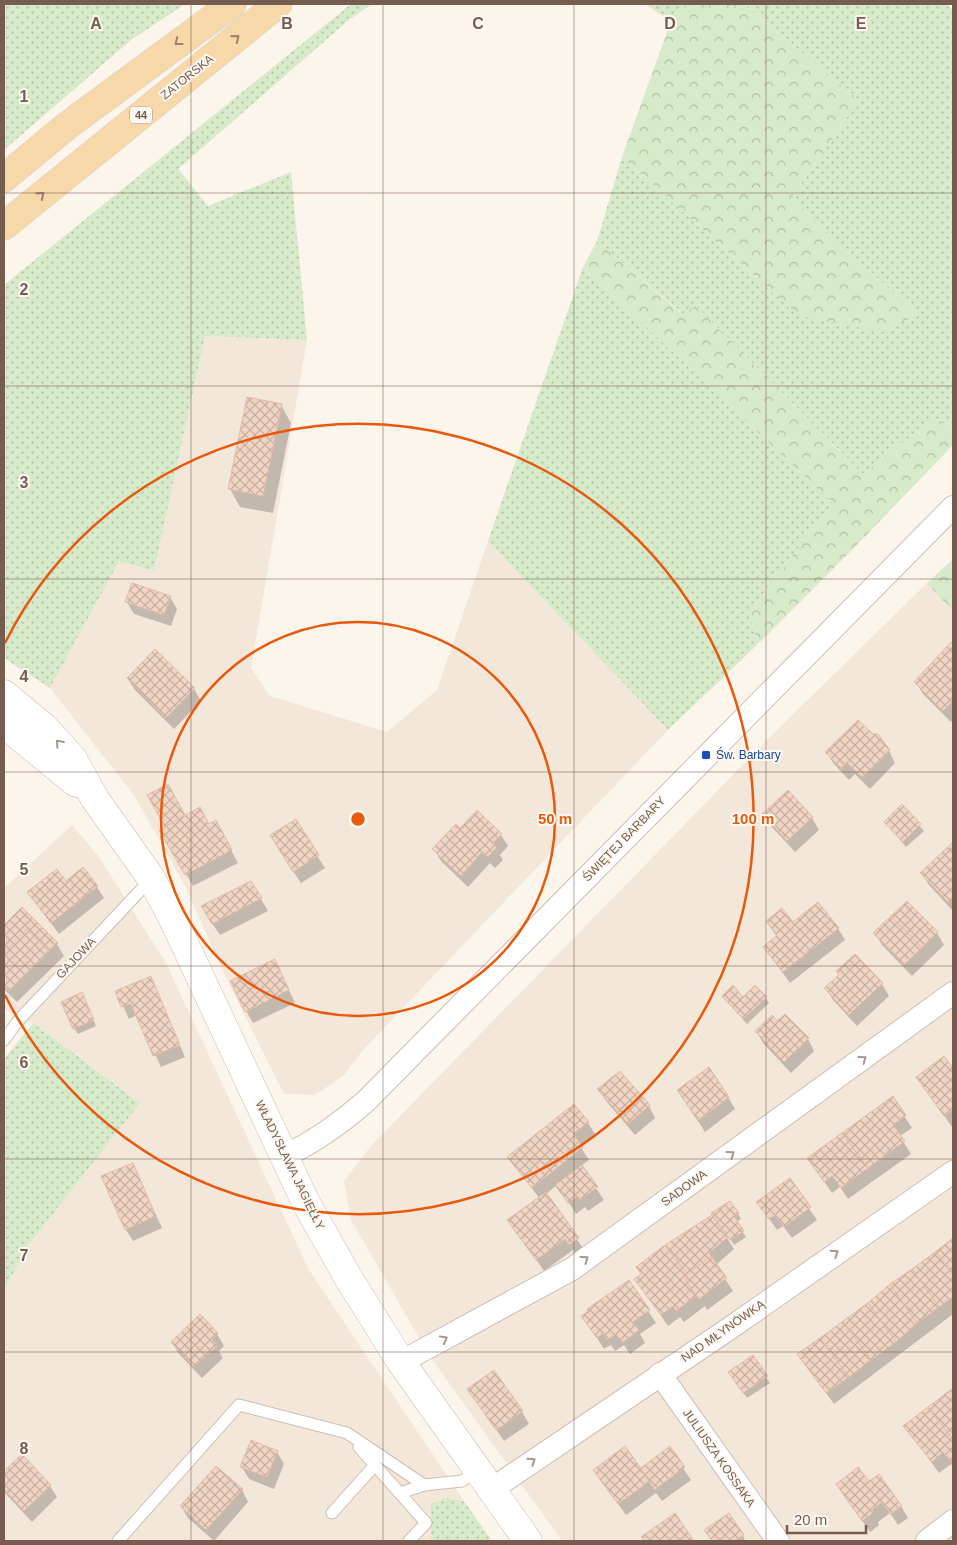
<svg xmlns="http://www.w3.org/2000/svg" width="957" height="1545" viewBox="0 0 957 1545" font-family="Arial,sans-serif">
<defs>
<pattern id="grass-dots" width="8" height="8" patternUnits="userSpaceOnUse" patternTransform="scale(1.25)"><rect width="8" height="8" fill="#d7eaca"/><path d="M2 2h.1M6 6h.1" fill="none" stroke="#b3c1a6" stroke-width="1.8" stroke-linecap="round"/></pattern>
<pattern id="forest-crowns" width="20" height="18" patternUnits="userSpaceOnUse" patternTransform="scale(1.25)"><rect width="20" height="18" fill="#d7eaca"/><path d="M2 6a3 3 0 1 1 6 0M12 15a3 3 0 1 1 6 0" fill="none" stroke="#b3c1a6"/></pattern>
<pattern id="building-cross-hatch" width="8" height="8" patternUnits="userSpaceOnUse" patternTransform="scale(1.25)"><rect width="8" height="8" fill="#f0d5c4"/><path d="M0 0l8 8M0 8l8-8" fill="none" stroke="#c7b0a2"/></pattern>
</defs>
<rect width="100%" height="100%" fill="#fcf5ec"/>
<g fill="#f3e7da">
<polygon points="205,336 307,340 251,668 270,696 387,732 437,690 488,541 668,730 362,1051 344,1075 315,1095 284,1094 229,984 185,886 134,795 50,688 119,560 154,571"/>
<polygon points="927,583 953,612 953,1541 562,1541 429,1355 351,1220 344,1181 370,1147 766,741"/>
<polygon points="72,825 99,857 166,963 309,1270 464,1501 446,1498 431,1504 431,1541 4,1541 4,1291 27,1247 140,1103 33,1023 4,1009 4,888"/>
</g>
<g fill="url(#grass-dots)">
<polygon points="4,4 185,4 131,40 4,150"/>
<polygon points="351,4 372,4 350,19 178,169 208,206 291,172 307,340 205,336 154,571 119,561 50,688 4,658 4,285"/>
<polygon points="645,4 686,4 671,21"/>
<polygon points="743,4 947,4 953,10 953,431 935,417 863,474 696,306 683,314 597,241 622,157 799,316 917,315 791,198 859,100"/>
<polygon points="583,267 833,503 749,612 758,644 668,730 488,541"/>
<polygon points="33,1023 140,1103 27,1247 4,1291 4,1059"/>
<polygon points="446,1498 464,1501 492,1541 431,1541 431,1504"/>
</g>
<g fill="url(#forest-crowns)">
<polygon points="686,4 743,4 859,100 791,198 917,315 882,332 799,316 622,157 671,21"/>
<polygon points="597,241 682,314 696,306 863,474 935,417 953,431 953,445 857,545 758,644 749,612 833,503 583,267"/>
<polygon points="953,559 953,612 927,583"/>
</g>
<g fill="#0003">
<polygon points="281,405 291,423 273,513 240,507 230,489"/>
<polygon points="170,597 177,609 171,626 134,614 127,602"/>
<polygon points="951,644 953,646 953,719 951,722 923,694 916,682"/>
<polygon points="155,651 194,689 201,701 174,729 135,690 128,679"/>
<polygon points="889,751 895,763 870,789 855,774 849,780 834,764 827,753"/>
<polygon points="167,786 185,817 209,826 216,822 238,863 193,886 161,830 167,827"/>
<polygon points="902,806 924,831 906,847 885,822"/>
<polygon points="764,814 812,818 819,830 795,852 771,826"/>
<polygon points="295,821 325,868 301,883 278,848"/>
<polygon points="460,830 501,835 508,846 500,855 503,860 495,868 490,863 468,887 441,861 434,849"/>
<polygon points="953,843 953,911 929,885 922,873"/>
<polygon points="66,882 97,887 104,898 59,934 29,893"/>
<polygon points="251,883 268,911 220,935 209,919"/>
<polygon points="907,902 937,933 944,945 912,976 882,945 875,933"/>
<polygon points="22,909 57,944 64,956 17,1002 4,989 4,927"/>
<polygon points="767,922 838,928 845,940 790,983 764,947 777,937"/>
<polygon points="855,955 882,984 889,996 857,1026 833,1000 826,988 840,975"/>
<polygon points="281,973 295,1003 253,1023 246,1011"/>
<polygon points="150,978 185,1057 161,1067 137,1015 129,1019 116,991"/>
<polygon points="723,997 766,998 769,1003 747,1024"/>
<polygon points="85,1000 96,1026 78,1034 74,1028"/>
<polygon points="777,1023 808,1039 814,1051 791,1073 763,1043 756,1031"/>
<polygon points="944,1057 953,1070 952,1127 917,1077"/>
<polygon points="599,1090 649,1106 655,1118 635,1135 606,1101"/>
<polygon points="678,1090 728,1097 735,1109 705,1132"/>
<polygon points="893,1098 912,1128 900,1136 911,1154 848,1199 840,1187 832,1193 808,1158"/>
<polygon points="588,1123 595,1134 580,1146 589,1160 581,1166 604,1200 588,1211 585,1207 576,1214 557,1185 546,1194 585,1251 577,1256 573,1250 544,1271 509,1220 539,1198 509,1157"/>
<polygon points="132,1164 162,1228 133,1241 126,1230"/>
<polygon points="789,1180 817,1220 792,1238 783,1226 777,1230 758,1202"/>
<polygon points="738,1214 741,1219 736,1222 746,1237 734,1245 729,1237 727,1238 734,1249 716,1265 733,1291 707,1310 705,1306 684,1322 680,1317 668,1326 636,1279 642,1274 637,1267 714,1215"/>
<polygon points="953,1238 953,1314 834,1404 799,1355"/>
<polygon points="628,1281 656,1323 640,1334 645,1343 630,1354 624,1345 615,1351 611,1345 604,1349 583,1316"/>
<polygon points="217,1334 224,1346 219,1351 223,1358 202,1378 179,1354 172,1342"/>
<polygon points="752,1357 770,1383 747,1398 733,1378"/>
<polygon points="469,1389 522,1412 529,1424 504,1441"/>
<polygon points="953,1390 953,1467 951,1464 939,1473 905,1426"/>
<polygon points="670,1448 691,1480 662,1501 656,1493 626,1515 594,1470 640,1470"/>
<polygon points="277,1452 284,1464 274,1489 249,1479 242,1467"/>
<polygon points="22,1456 50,1486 57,1497 32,1522 4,1492 4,1473"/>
<polygon points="868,1483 901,1506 908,1518 898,1525 890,1513 878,1522 879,1525 870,1532 837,1484"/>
<polygon points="242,1490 248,1502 214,1541 188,1518 181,1506"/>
<polygon points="743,1535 745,1541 713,1541 709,1536"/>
</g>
<g fill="url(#building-cross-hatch)" stroke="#e2bca6">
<polygon points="247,397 282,404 263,496 228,489"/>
<polygon points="132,583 171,596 164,615 125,602"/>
<polygon points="951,642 953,644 953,701 943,711 914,682"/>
<polygon points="155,649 195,688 166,718 127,678"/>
<polygon points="858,720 873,734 878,734 890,750 863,778 847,763 842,769 825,752"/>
<polygon points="168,784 185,815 165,827 147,795"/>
<polygon points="788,790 813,817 787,841 762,814"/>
<polygon points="902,804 921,824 903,842 884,822"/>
<polygon points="200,807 209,824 216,820 232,850 185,875 159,830"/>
<polygon points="477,810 502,834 493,843 497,847 488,857 482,852 461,876 432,849 456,824 460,828"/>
<polygon points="296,819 319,855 293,872 270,835"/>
<polygon points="953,842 953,897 948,902 920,873"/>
<polygon points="83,867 98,886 51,923 27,892 57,869 66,881"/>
<polygon points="251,881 262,898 212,924 201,906"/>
<polygon points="907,901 938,932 922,948 891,916"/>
<polygon points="818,902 839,928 783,972 763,947 777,935 766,921 782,908 793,922"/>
<polygon points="22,907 58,943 49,952 27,929 4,952 4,925"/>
<polygon points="891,916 922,948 904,965 873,933"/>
<polygon points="27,929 49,952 9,991 4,986 4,952"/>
<polygon points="855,954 883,983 849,1015 824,988 839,975 836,971"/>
<polygon points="275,959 289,990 245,1012 230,981"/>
<polygon points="151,976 180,1045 153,1056 131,1004 121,1007 115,991"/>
<polygon points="733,985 743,997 755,985 767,997 743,1019 722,996"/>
<polygon points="82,992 94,1020 73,1029 61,1002"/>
<polygon points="785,1014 809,1038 784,1062 755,1031 772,1015 777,1021"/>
<polygon points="944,1056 953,1068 953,1110 944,1116 916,1077"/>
<polygon points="709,1067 729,1097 698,1121 677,1090"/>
<polygon points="620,1071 650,1105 628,1124 597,1089"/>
<polygon points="893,1096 906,1115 893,1125 905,1141 868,1168 842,1133"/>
<polygon points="574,1104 589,1122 573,1134 583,1147 532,1188 507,1157"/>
<polygon points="842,1133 868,1168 841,1188 832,1176 824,1182 807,1158"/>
<polygon points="133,1163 156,1216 125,1230 101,1176"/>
<polygon points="582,1165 598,1187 580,1200 578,1196 568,1203 555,1185"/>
<polygon points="790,1178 811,1207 784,1227 775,1215 769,1219 756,1202"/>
<polygon points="546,1192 579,1238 569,1245 565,1239 536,1260 507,1220"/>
<polygon points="730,1201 739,1213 734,1216 744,1231 730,1240 711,1213"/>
<polygon points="712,1215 728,1237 709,1253 711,1256 687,1274 665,1245"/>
<polygon points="953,1238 953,1275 936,1252"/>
<polygon points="665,1245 687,1274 686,1282 697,1295 676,1311 673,1306 661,1315 634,1279 641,1274 636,1267"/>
<polygon points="936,1252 953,1275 953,1297 939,1307 912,1269"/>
<polygon points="711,1256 727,1278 699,1299 686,1282 687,1274"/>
<polygon points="912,1269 939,1307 917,1323 890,1284"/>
<polygon points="629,1280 650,1310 633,1322 639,1330 622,1343 616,1334 607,1340 603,1333 597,1338 581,1316 588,1311 587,1309"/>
<polygon points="890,1284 917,1323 896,1342 868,1303"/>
<polygon points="868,1303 896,1342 871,1360 843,1321"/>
<polygon points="200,1314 218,1333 212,1339 217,1346 194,1367 171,1342"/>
<polygon points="843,1321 871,1360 849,1377 820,1338"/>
<polygon points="820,1338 849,1377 826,1393 797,1354"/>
<polygon points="753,1355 768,1376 743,1393 728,1372"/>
<polygon points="494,1370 523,1411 496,1430 467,1389"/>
<polygon points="953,1388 953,1440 928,1407"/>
<polygon points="928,1407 953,1440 953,1459 950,1462 943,1452 932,1462 903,1426"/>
<polygon points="251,1440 278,1451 267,1477 240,1467"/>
<polygon points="625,1446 650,1481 618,1504 593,1470"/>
<polygon points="670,1446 685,1467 654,1490 641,1468"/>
<polygon points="22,1454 51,1485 24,1511 4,1489 4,1471"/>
<polygon points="216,1466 243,1489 206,1530 180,1506"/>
<polygon points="858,1467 869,1481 879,1474 902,1506 890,1514 882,1502 872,1510 874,1512 862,1521 836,1484"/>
<polygon points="675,1513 694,1541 645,1541 641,1537"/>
<polygon points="729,1513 744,1535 734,1541 712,1541 704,1530"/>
</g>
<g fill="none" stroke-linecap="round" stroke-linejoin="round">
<g stroke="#cebeb1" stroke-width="13">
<g id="service">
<polyline points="4,1040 18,1021 151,879"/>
<polyline points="359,1447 426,1523 409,1541"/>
<polyline points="400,1493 424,1485"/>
<polyline points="332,1513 375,1465"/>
<polyline points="118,1541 239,1405 347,1433 424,1485 462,1481 478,1470"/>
</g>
</g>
<g stroke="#cebeb1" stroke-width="24">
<g id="minor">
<path d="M285,1156C316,1141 340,1124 366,1101L953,507"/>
<polyline points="401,1362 572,1269 953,993"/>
<polyline points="660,1374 778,1541"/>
<polyline points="492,1489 733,1326 953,1172"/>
<polyline points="927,1541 953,1521"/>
</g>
</g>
<g stroke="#cebeb1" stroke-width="29">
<g id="tertiary">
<polyline points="4,694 44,727 73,759 95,799 151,878 173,919 306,1203 349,1279 401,1362 528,1541"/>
<polyline points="4,724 76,783"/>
</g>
</g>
<g stroke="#d9d2ce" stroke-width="29">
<g id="primary">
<polyline points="4,178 68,125 232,4"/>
<polyline points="4,226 278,4"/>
</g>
</g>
<use href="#service" stroke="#fff" stroke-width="11"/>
<use href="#minor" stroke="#fff" stroke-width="22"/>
<use href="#tertiary" stroke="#fff" stroke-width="28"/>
<use href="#primary" stroke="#f6d8a9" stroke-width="28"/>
</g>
<defs><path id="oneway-chevron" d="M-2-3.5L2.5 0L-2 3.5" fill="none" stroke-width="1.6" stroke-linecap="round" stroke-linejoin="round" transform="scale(1.25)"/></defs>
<g stroke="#9c826a">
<use href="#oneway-chevron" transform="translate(236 38) rotate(-39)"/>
<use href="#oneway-chevron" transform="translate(178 42) rotate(143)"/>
<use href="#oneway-chevron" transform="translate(41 195) rotate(-39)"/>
</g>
<g stroke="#a6968d">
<use href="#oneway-chevron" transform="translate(59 743) rotate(-132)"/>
<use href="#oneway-chevron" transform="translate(863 1059) rotate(-36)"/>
<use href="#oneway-chevron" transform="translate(731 1154) rotate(-36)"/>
<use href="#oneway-chevron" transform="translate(835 1253) rotate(-34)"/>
<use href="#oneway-chevron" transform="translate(585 1259) rotate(-36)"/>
<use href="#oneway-chevron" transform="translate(444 1339) rotate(-29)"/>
<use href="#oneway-chevron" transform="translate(532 1461) rotate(-34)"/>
</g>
<path fill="none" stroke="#765d4f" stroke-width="1" stroke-opacity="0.55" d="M191,4V1541M383,4V1541M574,4V1541M766,4V1541M4,193H953M4,386H953M4,579H953M4,772H953M4,966H953M4,1159H953M4,1352H953"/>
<g fill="none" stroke="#e8590c" stroke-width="2.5">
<circle cx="358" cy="819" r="197"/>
<path d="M5 643A395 395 0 1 1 5 995"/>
</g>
<rect fill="#1a4fb4" stroke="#fef9f2" stroke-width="2" x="701" y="750" width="10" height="10" rx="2.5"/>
<g text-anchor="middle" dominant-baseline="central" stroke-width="4" stroke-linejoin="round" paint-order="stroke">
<rect fill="#fef9f2" stroke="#9f8c80" stroke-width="1" x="130" y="106.5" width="22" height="17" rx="4"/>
<g font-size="11" font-weight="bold" fill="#765d4f">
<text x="141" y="115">44</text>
</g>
<g font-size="12" fill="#765d4f" stroke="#fef9f2">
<text transform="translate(187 77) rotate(-39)">ZATORSKA</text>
<text transform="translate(624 839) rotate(-46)">ŚWIĘTEJ BARBARY</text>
<text transform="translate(76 958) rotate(-47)">GAJOWA</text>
<text transform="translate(290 1165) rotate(64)">WŁADYSŁAWA JAGIEŁŁY</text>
<text transform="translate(684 1188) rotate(-36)">SADOWA</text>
<text transform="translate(723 1331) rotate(-35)">NAD MŁYNÓWKĄ</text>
<text transform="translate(719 1458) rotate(55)">JULIUSZA KOSSAKA</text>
</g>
<g font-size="12" fill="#164399" stroke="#fef9f2" text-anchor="start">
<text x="716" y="755">Św. Barbary</text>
</g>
</g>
<g font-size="16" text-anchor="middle" font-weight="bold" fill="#765d4f" stroke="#fef9f2" stroke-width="4" stroke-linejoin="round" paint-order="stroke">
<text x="96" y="29">A</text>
<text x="287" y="29">B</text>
<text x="478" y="29">C</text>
<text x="670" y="29">D</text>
<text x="861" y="29">E</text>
<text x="24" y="102">1</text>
<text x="24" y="295">2</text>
<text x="24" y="488">3</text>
<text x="24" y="682">4</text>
<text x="24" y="875">5</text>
<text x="24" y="1068">6</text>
<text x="24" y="1261">7</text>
<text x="24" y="1454">8</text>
</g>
<circle cx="358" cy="819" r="8" fill="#e8590c" stroke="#fef9f2" stroke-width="2.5"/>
<g font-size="15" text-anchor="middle" font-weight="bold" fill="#e8590c" stroke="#fef9f2" stroke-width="4" stroke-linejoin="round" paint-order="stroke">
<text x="555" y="824">50 m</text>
<text x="753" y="824">100 m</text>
</g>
<rect width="957" height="1545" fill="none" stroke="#765d4f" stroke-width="10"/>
<path d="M787 1525v8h79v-8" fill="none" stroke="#765d4f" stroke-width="2.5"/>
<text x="794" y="1525" font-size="15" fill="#765d4f" stroke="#fef9f2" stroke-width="4" paint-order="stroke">20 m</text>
</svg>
